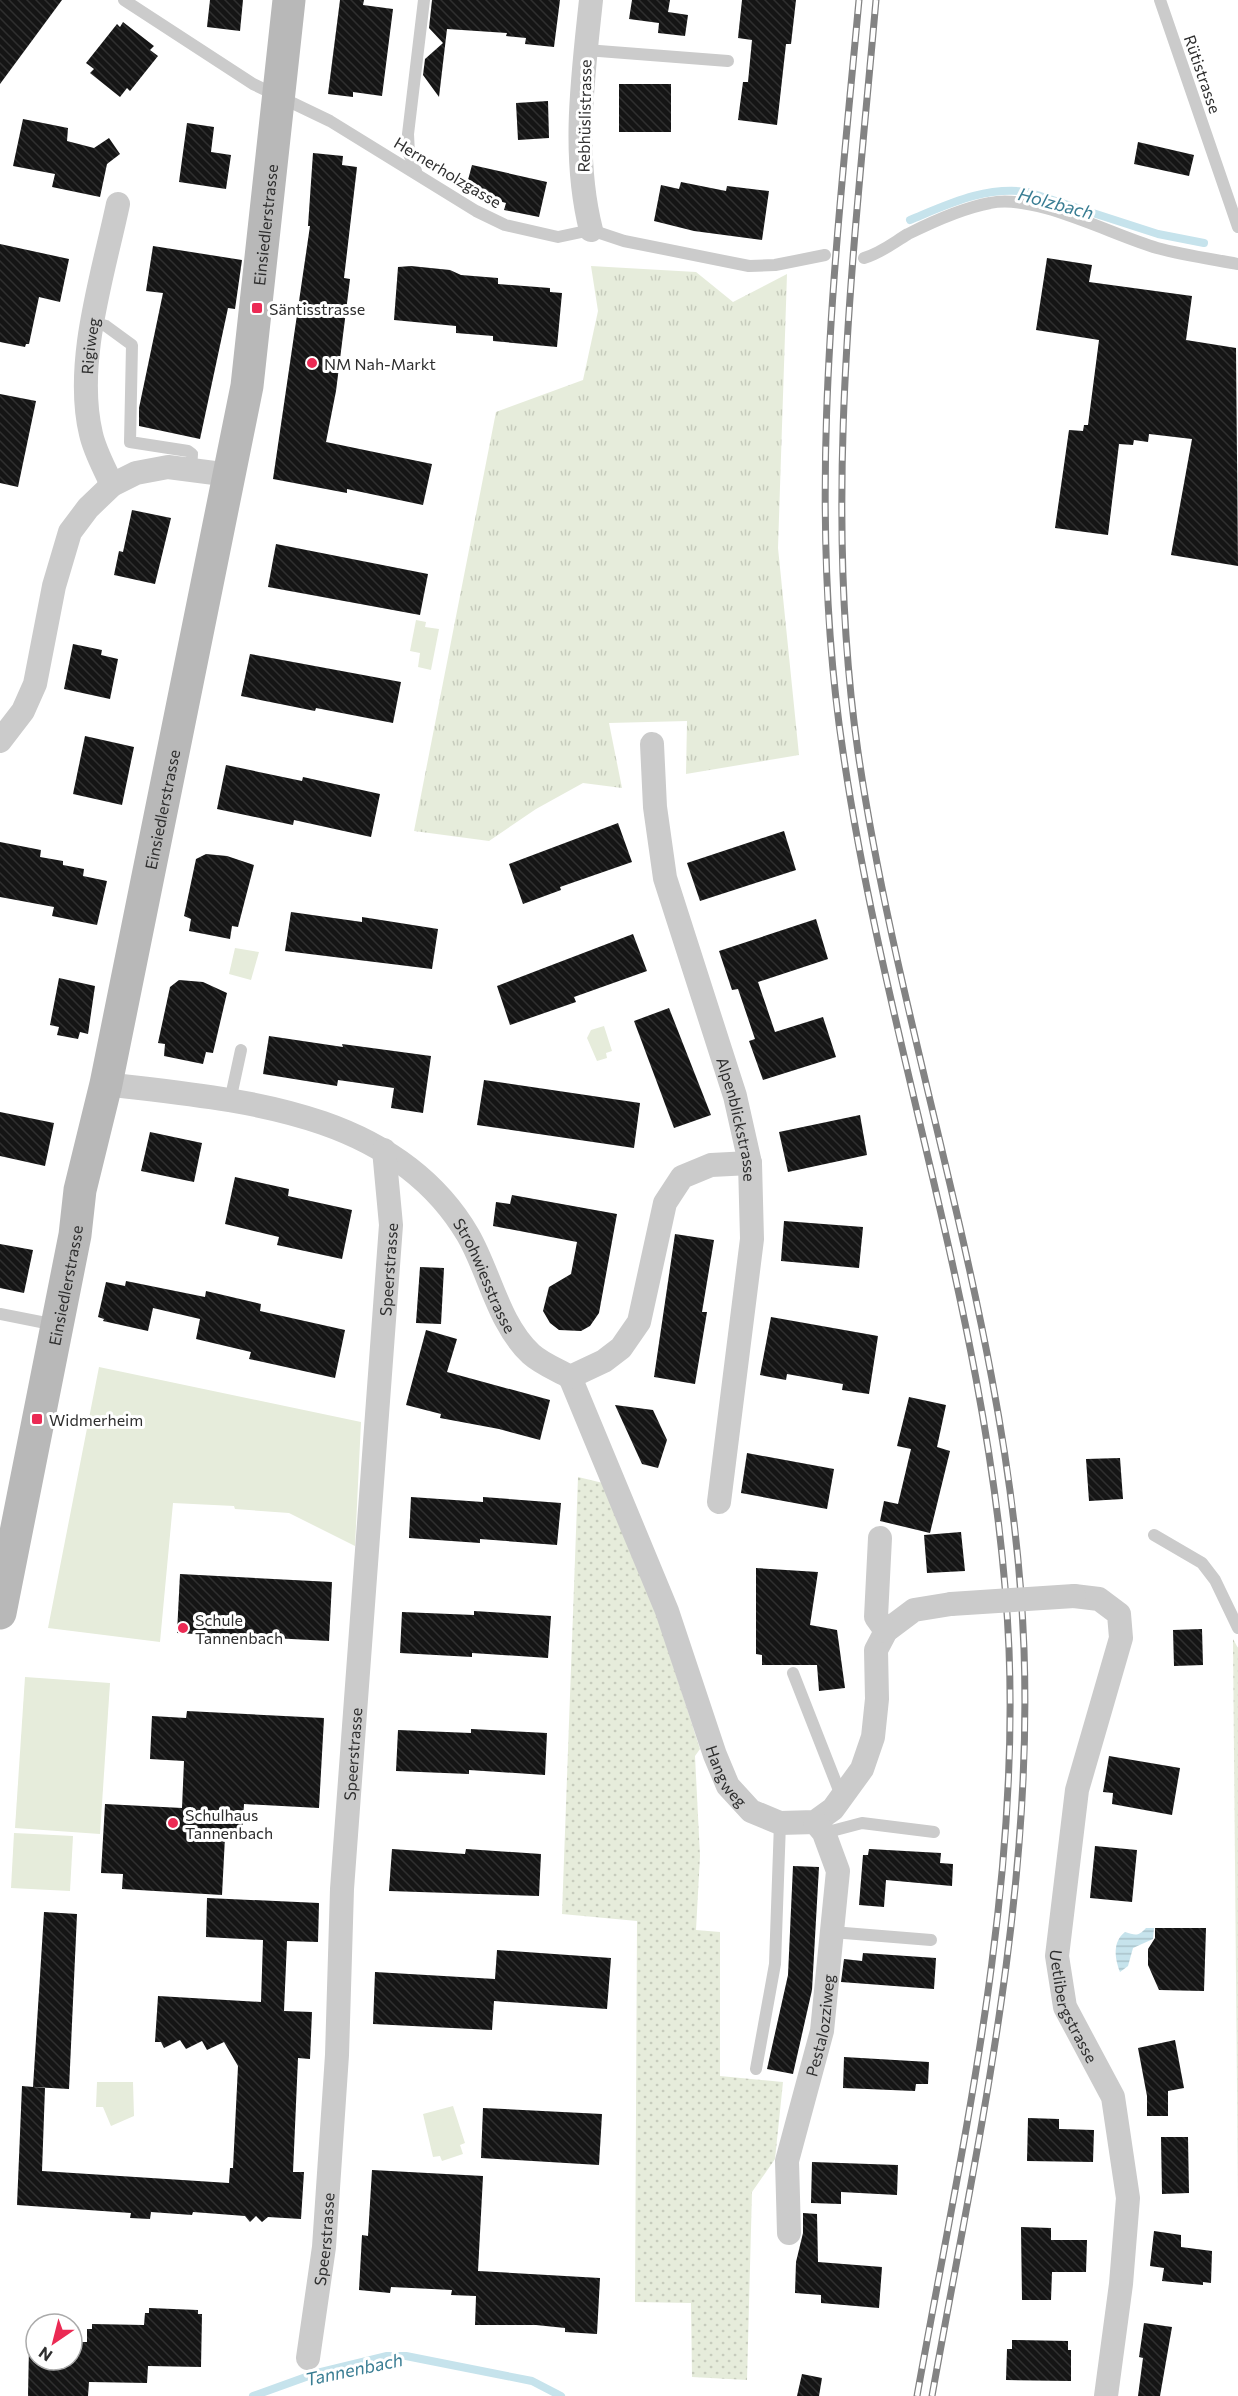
<svg xmlns="http://www.w3.org/2000/svg" width="1238" height="2396" viewBox="0 0 1238 2396" font-family="Commissioner,sans-serif">
<defs>
<pattern id="grass-tufts" width="24" height="20" patternUnits="userSpaceOnUse" patternTransform="scale(1.5)"><rect width="24" height="20" fill="#e6ecdb"/><path d="M3 7l-1-3M5 7V3M7 7l1-3M15 17l-1-3M17 17v-4M19 17l1-3" fill="none" stroke="#c6cbbc"/></pattern>
<pattern id="garden-dots" width="8" height="8" patternUnits="userSpaceOnUse" patternTransform="scale(1.5)"><rect width="8" height="8" fill="#e6ecdb"/><path d="M2 2h.1M6 6h.1" fill="none" stroke="#c6cbbc" stroke-width="1.8" stroke-linecap="round"/></pattern>
<pattern id="water-rules" width="6" height="5" patternUnits="userSpaceOnUse" patternTransform="scale(1.5)"><rect width="6" height="5" fill="#c6e3ec"/><path d="M0 2.5h6" fill="none" stroke="#aac3cb"/></pattern>
<pattern id="building-back-hatch" width="6" height="6" patternUnits="userSpaceOnUse" patternTransform="scale(1.5)"><rect width="6" height="6" fill="#151515"/><path d="M-1 5l2 2M0 0l6 6M5-1l2 2" fill="none" stroke="#2f2f2f"/></pattern>
</defs>
<rect width="100%" height="100%" fill="#fff"/>
<polygon fill="url(#grass-tufts)" points="591,266 696,272 733,302 787,274 778,548 799,755 686,774 687,721 609,723 622,788 583,783 536,809 489,841 414,831 496,412 583,380 598,311"/>
<g fill="#e6ecdb">
<polygon points="416,620 426,622 425,627 439,629 431,670 418,667 420,653 410,651"/>
<polygon points="235,948 259,952 251,980 229,974"/>
<polygon points="604,1026 612,1051 606,1053 607,1058 597,1061 587,1038 591,1030"/>
<polygon points="99,1367 361,1422 355,1546 289,1513 235,1509 234,1506 173,1503 160,1642 48,1628"/>
<polygon points="25,1677 110,1683 100,1834 15,1828"/>
<polygon points="14,1833 73,1836 70,1891 11,1888"/>
<polygon points="97,2082 133,2082 134,2116 111,2126 103,2107 96,2107"/>
<polygon points="453,2106 465,2143 460,2145 463,2154 442,2161 440,2156 433,2157 423,2114"/>
</g>
<g fill="url(#garden-dots)">
<polygon points="578,1477 603,1483 654,1606 700,1749 695,1756 700,1856 696,1930 720,1932 720,2076 783,2082 775,2159 752,2192 747,2380 692,2377 691,2303 635,2302 637,1921 562,1914"/>
<polygon points="1233,1639 1238,1648 1238,2199"/>
</g>
<path fill="url(#water-rules)" d="M1146,1928H1154L1153,1939L1133,1948L1128,1966L1120,1972C1115,1959 1112,1942 1125,1932C1135,1935 1138,1937 1146,1928Z"/>
<g fill="none" stroke-linecap="round" stroke-linejoin="round">
<g stroke="#c6e3ec" stroke-width="8">
<path d="M910,220C949,204 985,186 1028,192L1158,234L1204,243"/>
<polyline points="253,2396 317,2373 387,2356 406,2356 532,2381 561,2396"/>
</g>
</g>
<g fill="url(#building-back-hatch)">
<polygon points="0,0 62,0 0,84"/>
<polygon points="210,0 243,0 240,31 207,27"/>
<polygon points="340,0 364,0 363,5 393,9 382,96 353,92 353,97 328,94"/>
<polygon points="432,0 560,0 554,47 525,44 526,38 506,36 507,33 447,29 439,97 423,75 425,59 443,43 429,28"/>
<polygon points="632,0 670,0 668,12 688,15 685,36 658,33 659,23 629,19"/>
<polygon points="742,0 796,0 791,44 786,44 777,125 738,120 743,82 748,82 752,40 738,38"/>
<polygon points="123,22 154,46 150,50 158,56 130,91 127,88 120,97 90,73 94,69 86,63 117,24 120,27"/>
<rect x="619" y="84" width="52" height="48"/>
<polygon points="548,101 549,138 518,140 516,103"/>
<polygon points="23,119 68,128 67,141 94,148 109,138 120,154 107,164 100,197 52,187 55,174 13,166"/>
<polygon points="187,123 214,127 211,152 231,155 226,189 179,182"/>
<polygon points="1138,142 1194,155 1189,176 1134,164"/>
<polygon points="313,153 343,156 342,165 357,167 344,278 350,279 336,391 326,442 432,464 423,505 347,489 347,493 273,479 310,226 308,226"/>
<polygon points="472,165 547,182 539,217 504,210 506,203 465,191"/>
<polygon points="681,182 726,191 727,186 769,191 762,240 694,231 654,221 661,185 679,189"/>
<polygon points="0,244 69,259 60,302 39,297 29,344 26,344 25,347 0,342"/>
<polygon points="153,246 242,260 235,309 228,308 200,439 139,426 139,408 163,293 146,291"/>
<polygon points="1047,258 1092,265 1089,282 1192,296 1186,340 1236,348 1238,566 1171,555 1192,439 1149,434 1148,442 1134,440 1133,445 1119,444 1108,535 1055,528 1069,430 1083,431 1084,425 1088,425 1099,340 1036,330"/>
<polygon points="411,266 450,270 461,275 498,278 498,284 550,288 550,292 562,293 557,347 493,341 493,336 456,333 456,326 394,320 398,267"/>
<polygon points="0,394 36,401 18,487 0,483"/>
<polygon points="132,510 171,518 155,584 114,575 119,551 123,552"/>
<polygon points="276,544 428,574 420,615 268,587"/>
<polygon points="73,644 102,650 101,655 118,659 110,699 64,689"/>
<polygon points="250,654 401,682 393,723 316,708 315,711 241,696"/>
<polygon points="85,736 134,747 122,805 73,794"/>
<polygon points="226,765 302,781 303,777 380,794 371,837 294,820 293,825 217,809"/>
<polygon points="618,823 632,862 560,887 561,890 523,904 509,864"/>
<polygon points="784,831 796,870 700,901 687,863"/>
<polygon points="0,842 41,850 40,857 63,861 63,865 84,869 83,876 107,881 97,925 52,916 54,907 0,897"/>
<polygon points="206,854 227,856 254,865 238,927 232,926 230,939 189,931 191,919 184,916 196,859"/>
<polygon points="291,912 362,922 362,917 438,929 432,969 285,951"/>
<polygon points="816,919 828,959 758,982 775,1032 823,1017 836,1057 763,1080 749,1041 755,1039 738,989 732,990 719,951"/>
<polygon points="633,934 647,971 574,997 576,1002 510,1025 497,986"/>
<polygon points="59,978 95,986 88,1034 80,1032 78,1039 57,1035 59,1027 50,1025"/>
<polygon points="179,980 203,982 227,993 213,1053 206,1052 203,1064 164,1056 165,1044 158,1043 170,987"/>
<polygon points="669,1008 711,1115 674,1128 634,1021"/>
<polygon points="269,1036 343,1047 342,1044 431,1056 423,1113 391,1108 394,1088 338,1080 337,1086 263,1074"/>
<polygon points="484,1080 640,1103 634,1148 477,1125"/>
<polygon points="0,1112 54,1123 45,1166 0,1156"/>
<polygon points="860,1115 867,1155 788,1172 779,1132"/>
<polygon points="150,1132 202,1143 194,1182 141,1171"/>
<polygon points="235,1177 289,1189 288,1196 352,1210 342,1259 277,1245 279,1237 225,1224"/>
<polygon points="512,1195 617,1214 599,1313 590,1326 581,1331 559,1330 550,1323 543,1311 549,1287 571,1274 577,1242 493,1226 496,1202 510,1204"/>
<polygon points="784,1221 863,1227 859,1268 781,1261"/>
<polygon points="675,1234 714,1240 702,1312 707,1312 695,1384 654,1377"/>
<polygon points="0,1244 33,1250 24,1293 0,1288"/>
<polygon points="420,1267 444,1268 441,1324 416,1323"/>
<polygon points="126,1281 205,1297 206,1291 261,1304 260,1311 345,1330 335,1378 249,1359 251,1352 196,1339 200,1319 153,1308 148,1331 103,1321 104,1319 98,1317 106,1282 125,1286"/>
<polygon points="771,1317 878,1336 869,1394 842,1390 843,1384 787,1374 786,1380 760,1375"/>
<polygon points="426,1330 457,1339 447,1372 550,1400 540,1440 499,1429 440,1418 441,1414 406,1405"/>
<polygon points="909,1397 946,1405 937,1447 950,1451 930,1533 880,1521 884,1501 898,1504 911,1449 897,1446"/>
<polygon points="615,1405 653,1410 667,1440 658,1468 642,1464"/>
<polygon points="747,1453 834,1469 827,1509 741,1493"/>
<polygon points="1120,1458 1123,1499 1089,1501 1086,1459"/>
<polygon points="411,1497 483,1502 483,1497 561,1503 557,1545 480,1539 480,1543 409,1538"/>
<polygon points="961,1532 965,1571 927,1573 924,1535"/>
<polygon points="756,1568 818,1572 810,1625 837,1630 845,1688 819,1691 817,1665 762,1665 762,1655 756,1654"/>
<polygon points="180,1574 332,1582 329,1641 177,1633"/>
<polygon points="474,1611 551,1616 548,1658 472,1653 472,1657 400,1653 402,1612 474,1615"/>
<polygon points="1202,1629 1203,1665 1174,1666 1173,1630"/>
<polygon points="187,1711 324,1718 319,1808 244,1804 242,1838 225,1837 222,1895 122,1889 123,1874 101,1873 105,1804 182,1808 184,1761 150,1759 152,1716 186,1718"/>
<polygon points="471,1729 547,1733 545,1775 469,1770 469,1774 396,1771 398,1730 471,1733"/>
<polygon points="1109,1756 1180,1768 1172,1815 1112,1804 1113,1793 1103,1792"/>
<polygon points="1095,1846 1137,1850 1132,1902 1090,1898"/>
<polygon points="392,1849 465,1854 466,1849 541,1854 539,1896 389,1891"/>
<polygon points="869,1849 941,1853 940,1863 953,1864 952,1886 886,1880 884,1907 859,1905 863,1855 868,1855"/>
<polygon points="793,1866 819,1867 812,1990 793,2074 767,2069 788,1975"/>
<polygon points="207,1898 319,1903 318,1942 287,1941 284,2011 312,2012 310,2059 298,2058 293,2172 304,2172 301,2219 268,2217 262,2222 256,2216 250,2222 245,2216 193,2212 192,2215 151,2212 150,2219 130,2218 131,2213 17,2205 22,2086 45,2088 42,2171 229,2183 230,2168 233,2168 238,2066 224,2042 207,2050 202,2041 186,2049 180,2040 164,2048 161,2042 155,2042 158,1996 261,2002 263,1940 206,1937"/>
<polygon points="44,1912 77,1914 69,2089 33,2087"/>
<polygon points="1155,1928 1206,1928 1204,1991 1159,1990 1148,1965 1148,1949 1155,1938"/>
<polygon points="497,1950 611,1958 607,2009 494,2001 492,2030 373,2024 375,1972 495,1979"/>
<polygon points="863,1953 936,1958 934,1989 841,1982 844,1959 862,1961"/>
<polygon points="1175,2040 1184,2088 1168,2091 1168,2116 1147,2116 1147,2096 1138,2048"/>
<polygon points="844,2057 929,2062 928,2084 916,2084 915,2091 843,2088"/>
<polygon points="483,2108 602,2114 599,2165 481,2158"/>
<polygon points="1028,2118 1059,2119 1059,2129 1094,2130 1093,2162 1027,2161"/>
<polygon points="1161,2137 1188,2137 1189,2193 1162,2194"/>
<polygon points="812,2162 898,2165 897,2195 841,2192 841,2204 811,2203"/>
<polygon points="372,2170 483,2176 478,2271 600,2278 597,2334 565,2332 565,2328 536,2325 475,2325 476,2296 451,2295 452,2290 391,2287 390,2293 359,2290 362,2235 368,2236"/>
<polygon points="803,2213 817,2214 818,2262 882,2267 879,2308 821,2303 821,2295 795,2293 796,2262 803,2233"/>
<polygon points="1021,2227 1051,2228 1051,2240 1087,2240 1086,2272 1052,2272 1051,2300 1022,2300"/>
<polygon points="1154,2231 1181,2235 1181,2247 1212,2251 1211,2283 1203,2282 1203,2285 1162,2281 1164,2268 1150,2266"/>
<polygon points="149,2308 198,2310 198,2314 202,2314 201,2367 148,2366 147,2383 89,2382 88,2396 28,2396 29,2346 33,2346 33,2341 36,2341 36,2360 72,2360 72,2342 87,2342 87,2329 92,2329 92,2324 144,2325 145,2313 149,2313"/>
<polygon points="1144,2323 1172,2327 1160,2396 1138,2396 1143,2358 1139,2357"/>
<polygon points="1012,2340 1068,2341 1068,2350 1071,2350 1071,2381 1006,2380 1007,2349 1012,2349"/>
<polygon points="802,2374 822,2378 819,2396 797,2396"/>
</g>
<g fill="none" stroke-linecap="round" stroke-linejoin="round">
<g stroke="#cbcbcb" stroke-width="12">
<polyline points="124,0 253,84 330,121 476,211 505,225 558,237 591,230 624,241 749,266 775,265 825,255"/>
<polyline points="1160,0 1238,227"/>
<polyline points="586,50 728,61"/>
<polyline points="416,171 409,154 408,134 424,0"/>
<path d="M864,258C881,253 893,243 908,234C932,222 963,208 990,203C1034,193 1112,235 1157,248C1183,255 1211,259 1238,264"/>
<polyline points="93,322 106,326 132,345 130,442 188,451 192,454 191,469"/>
<polyline points="230,1101 241,1050"/>
<polyline points="0,1314 56,1325"/>
<polyline points="1154,1535 1202,1563 1215,1580 1238,1628"/>
<polyline points="793,1673 842,1798"/>
<polyline points="824,1833 862,1823 934,1832"/>
<polyline points="832,1932 931,1940"/>
<polyline points="756,2069 775,1964 780,1823"/>
</g>
<g stroke="#cbcbcb" stroke-width="24">
<path d="M591,0C583,76 572,155 591,230"/>
<path id="s1" d="M112,485C105,469 95,452 91,434C74,363 103,275 118,204"/>
<polyline points="0,741 23,711 35,684 54,586 70,532 88,508 112,485 136,473 168,467 230,475"/>
<path id="s2" d="M652,744L655,807L665,878L735,1096L750,1163L752,1239L719,1502"/>
<path id="s3" d="M106,1084C237,1100 394,1109 468,1235C490,1273 498,1323 531,1354C542,1364 558,1370 570,1377"/>
<path id="s4" d="M570,1377L667,1611L715,1755L728,1786L751,1811L780,1823L815,1822L833,1809L862,1769L873,1737L877,1699L876,1650L886,1631L914,1610L951,1604"/>
<polyline points="570,1377 604,1361 621,1348 639,1322 665,1203 682,1177 711,1165 750,1163"/>
<polyline points="880,1538 876,1617 886,1631"/>
<path id="s5" d="M1074,1596L1099,1599L1119,1614L1121,1638L1077,1790L1057,1956L1065,2007L1113,2097L1128,2198L1121,2284L1106,2396"/>
<path id="s6" d="M789,2233L787,2161L822,2031L838,1871L824,1833L815,1822"/>
<path id="s7" d="M308,2358L324,2247L337,2055L342,1889L391,1225L384,1150"/>
</g>
<path stroke="#b8b8b8" stroke-width="33" id="s8" d="M0,1613L75,1235L80,1190L106,1084L247,386L289,0"/>
<g stroke="#838383" stroke-width="7">
<g id="rail">
<path d="M859,0C836,251 805,501 843,752C887,1053 996,1343 1009,1649C1019,1900 961,2150 917,2396"/>
<path d="M876,0C854,251 822,501 858,752C902,1053 1013,1343 1024,1649C1033,1901 976,2149 932,2396"/>
</g>
</g>
<use href="#rail" stroke="#fff" stroke-width="4.5" stroke-dasharray="14" stroke-linecap="butt"/>
<polyline stroke="#cbcbcb" stroke-width="24" points="951,1604 1074,1596"/>
</g>
<g fill="#eb2a54" stroke="#fff" stroke-width="2">
<rect x="251" y="302" width="12" height="12" rx="3"/>
<circle cx="312" cy="363" r="6"/>
<rect x="31" y="1413" width="12" height="12" rx="3"/>
<circle cx="183" cy="1628" r="6"/>
<circle cx="173" cy="1823" r="6"/>
</g>
<g text-anchor="middle" dominant-baseline="central" stroke-width="6" stroke-linejoin="round" paint-order="stroke">
<g font-size="16" fill="#2e2e2e" stroke="#fff">
<text transform="translate(1203 74) rotate(71)">Rütistrasse</text>
<text transform="translate(584 116) rotate(-89)">Rebhüslistrasse</text>
<text transform="translate(448 172) rotate(31)">Hernerholzgasse</text>
<text stroke="none"><textPath href="#s8" startOffset="1414">Einsiedlerstrasse</textPath></text>
<text stroke="none"><textPath href="#s1" startOffset="144">Rigiweg</textPath></text>
<text stroke="none"><textPath href="#s8" startOffset="820">Einsiedlerstrasse</textPath></text>
<text stroke="none"><textPath href="#s2" startOffset="387">Alpenblickstrasse</textPath></text>
<text stroke="none"><textPath href="#s7" startOffset="1092">Speerstrasse</textPath></text>
<text stroke="none"><textPath href="#s3" startOffset="452">Strohwiesstrasse</textPath></text>
<text stroke="none"><textPath href="#s8" startOffset="334">Einsiedlerstrasse</textPath></text>
<text stroke="none"><textPath href="#s7" startOffset="606">Speerstrasse</textPath></text>
<text stroke="none"><textPath href="#s4" startOffset="429">Hangweg</textPath></text>
<text stroke="none"><textPath href="#s5" startOffset="453">Uetlibergstrasse</textPath></text>
<text stroke="none"><textPath href="#s6" startOffset="212">Pestalozziweg</textPath></text>
<text stroke="none"><textPath href="#s7" startOffset="120">Speerstrasse</textPath></text>
</g>
<g font-size="16" fill="#2e2e2e" stroke="#fff" text-anchor="start">
<text x="269" y="308">Säntisstrasse</text>
<text x="324" y="363">NM Nah-Markt</text>
<text x="49" y="1419">Widmerheim</text>
<text x="195" y="1619">Schule<tspan x="195" dy="18">Tannenbach</tspan></text>
<text x="185" y="1814">Schulhaus<tspan x="185" dy="18">Tannenbach</tspan></text>
</g>
<g font-size="18" font-style="italic" fill="#397d93" stroke="#fff">
<text transform="translate(1056 203) rotate(15)">Holzbach</text>
<text transform="translate(354 2369) rotate(-12)">Tannenbach</text>
</g>
</g>
<g transform="translate(54 2342) rotate(215)"><circle r="28" fill="#ffffff" stroke="#ababab" stroke-width="1.5"/>
<path d="M0-4.5L10 22L0 15L-10 22Z" fill="#eb2a54"/>
<text y="-9" font-size="16" font-weight="bold" text-anchor="middle" fill="#2e2e2e">N</text>
</g>
</svg>
